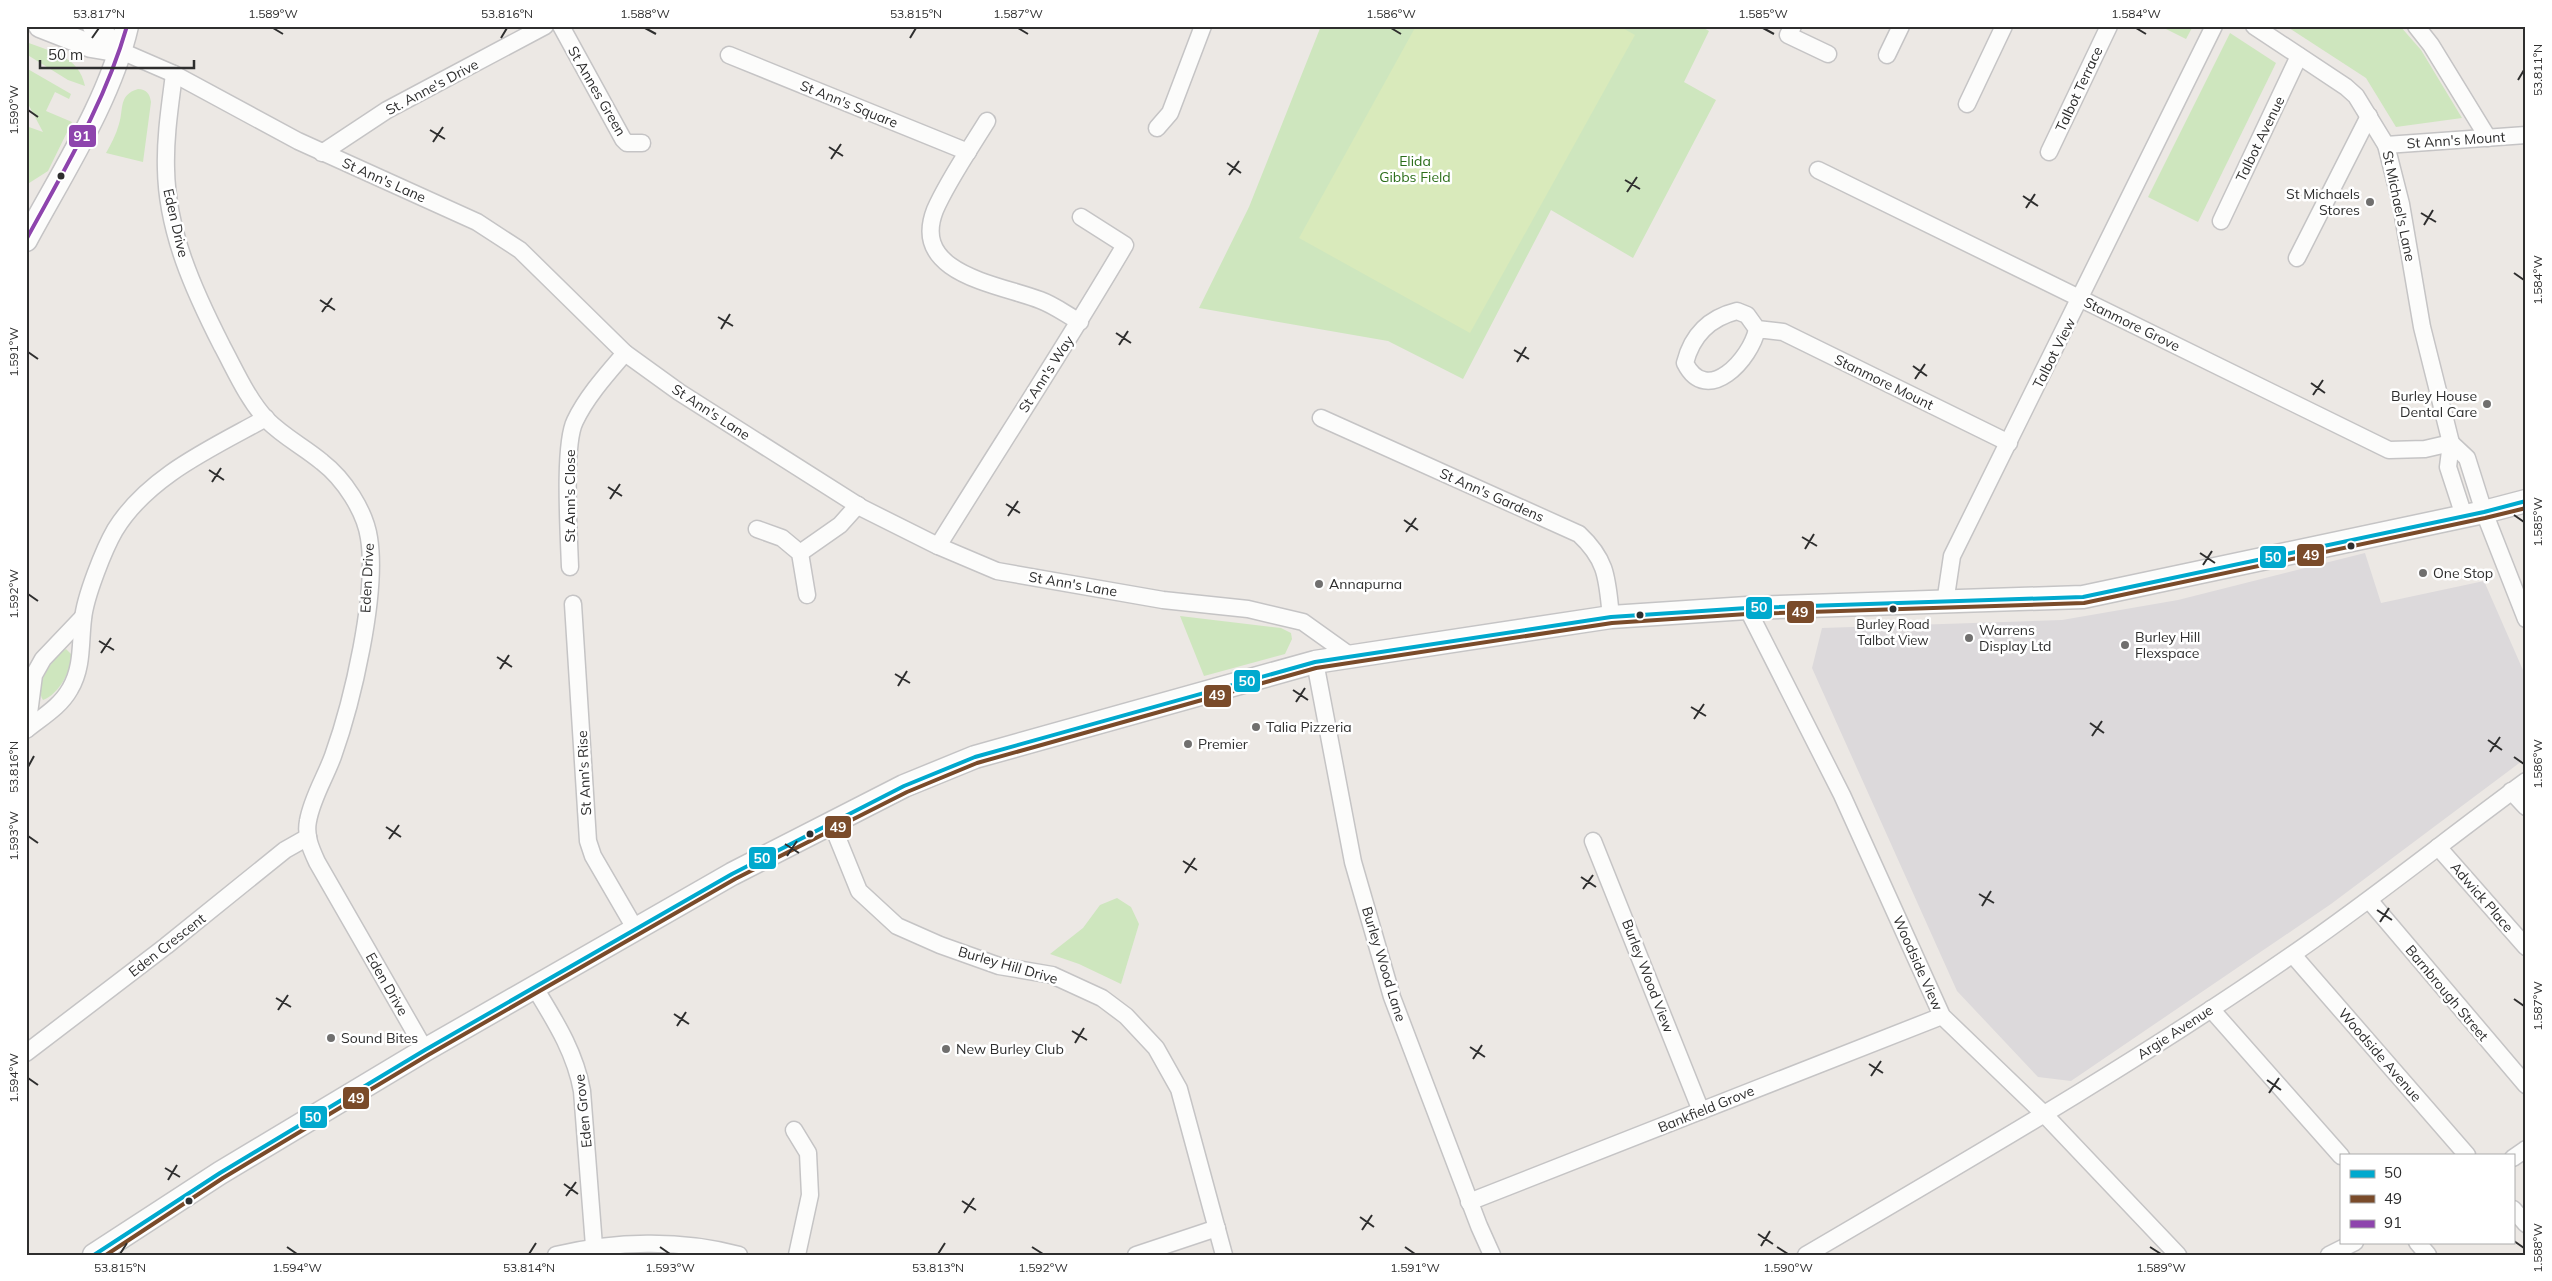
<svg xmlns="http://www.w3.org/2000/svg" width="2552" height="1281" viewBox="0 0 2552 1281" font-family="Mulish,sans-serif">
<rect width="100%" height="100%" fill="#ece8e4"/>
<polygon fill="#dcd9db" points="2365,553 2381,603 2484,581 2526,677 2526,758 2331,904 2071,1081 2038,1077 1957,991 1812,668 1822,628 2062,620 2178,600"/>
<g fill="#cee6be">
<polygon points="1321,26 1700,26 1709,31 1684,82 1716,100 1633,258 1551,210 1463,379 1388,341 1199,308 1249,207"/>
<polygon points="2160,26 2193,26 2186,39"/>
<polygon points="2286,26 2400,26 2421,50 2462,118 2396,127 2366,78"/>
<polygon points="2230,33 2276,63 2198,222 2148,197"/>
<path d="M26,42C52,52 79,56 85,86L68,80L26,54Z"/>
<polygon points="26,68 71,94 69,99 55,92 46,111 72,122 48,171 26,185 26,126 43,132 26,100"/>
<path d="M138,89C146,89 150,94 151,102L143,162L106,153C111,144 116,135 119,124C124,109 118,95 138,89Z"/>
<polygon points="1180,616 1281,628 1291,633 1292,639 1285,654 1204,676"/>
<path d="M66,649L71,654C72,670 59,694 43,700C33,686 53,657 66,649Z"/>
<polygon points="1117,898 1131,907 1139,924 1121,984 1079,964 1050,954 1083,928 1100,905"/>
</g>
<polygon fill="#d9eabb" points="1416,26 1619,26 1635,35 1470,333 1299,238"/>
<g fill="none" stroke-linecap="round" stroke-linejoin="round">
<g stroke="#c5c4c5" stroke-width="19">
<g id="street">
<polyline points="561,26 623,139 627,143 642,143"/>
<polyline points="1793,26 1788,35 1828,54"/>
<polyline points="2254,26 2346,87 2356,96 2386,145 2401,204 2422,327 2451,443 2448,467 2464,516"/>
<polyline points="2416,26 2431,45 2488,138"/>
<polyline points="121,51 174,74 298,141 477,222 520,250 625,353 679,392 862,508 938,546 997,571 1163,600 1248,609 1303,622 1352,657"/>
<polyline points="729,55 968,152"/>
<polyline points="1887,55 1901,26"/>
<path d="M174,74C170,106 165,137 166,169C167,232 194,291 222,346C235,370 248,400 267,420C284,437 304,447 322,462C344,479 365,511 369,538C378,594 352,703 333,756C325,778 312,798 308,821C305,836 311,849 317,862L425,1050"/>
<polyline points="1967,104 2004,26"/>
<path d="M987,121C971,147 947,182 935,210C910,274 998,284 1040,300C1054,305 1067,315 1080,322"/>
<polyline points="1157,128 1170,113 1203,26"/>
<polyline points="2386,145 2526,135"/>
<polyline points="2049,152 2109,26"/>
<polyline points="322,153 387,110 545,26"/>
<polyline points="1818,170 2389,450 2425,449 2451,443"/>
<polyline points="2221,221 2299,56"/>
<polyline points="2297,258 2369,116"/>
<path d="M1757,329C1751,359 1707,407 1685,363C1692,335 1709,318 1737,311L1747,315L1757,329L1783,332L2009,443"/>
<path d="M1321,418L1579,534C1608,561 1607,580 1611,617"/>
<polyline points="2451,443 2467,458 2484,512 2526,619"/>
<polyline points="757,529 782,538 800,553 807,595"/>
<path d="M938,546C1000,446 1065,347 1125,245L1081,217"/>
<polyline points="800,553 840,525 858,505"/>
<path d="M570,567C569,535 563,445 575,421C587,396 607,374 625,353"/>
<polyline points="1945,603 1952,556 2214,26"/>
<polyline points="573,604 588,841 593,856 636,930"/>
<polyline points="1747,608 1842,795 1942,1016 2045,1115 2178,1255"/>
<polyline points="1315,662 1353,862 1392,997 1479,1226 1492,1255"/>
<polyline points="27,729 34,675 43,659 83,617"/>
<path d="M26,730C42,717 60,707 70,689C83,667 80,643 83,619C85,597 104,549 115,530C148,476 212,448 266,418"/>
<polyline points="2511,791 2526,807"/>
<polyline points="831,822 859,891 897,926 940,945 999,966 1052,975 1102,998 1126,1016 1156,1048 1179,1089 1224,1255"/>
<polyline points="1593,841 1701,1111"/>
<polyline points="2438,847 2526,947"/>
<polyline points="2369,900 2526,1085"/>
<polyline points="2293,955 2467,1155"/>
<path d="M535,988C555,1021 575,1052 582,1091L594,1246"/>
<polyline points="2211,1009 2341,1156"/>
<polyline points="26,1053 166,946 285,850 308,837"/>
<polyline points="794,1130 808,1153 810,1195 797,1255"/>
<polyline points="2513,1158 2526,1149"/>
<polyline points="1469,1202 1942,1016"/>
<polyline points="2513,1209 2526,1224"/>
<polyline points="2417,1242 2428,1255"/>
<path d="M556,1255C615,1241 680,1239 739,1255"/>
<polyline points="1136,1255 1217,1228"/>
<path d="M1806,1255C1971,1158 2136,1063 2293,954C2373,899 2448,838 2526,781"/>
<polyline points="2329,1255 2355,1242"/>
</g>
</g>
<g stroke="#c5c4c5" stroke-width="25">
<g id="secondary">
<polyline points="40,26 91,46 121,51"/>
<polyline points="94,26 121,51"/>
<path d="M26,240C62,173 110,100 127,26"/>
<polyline points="94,1255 220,1173 425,1050 732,874 904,786 975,757 1315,662 1611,617 1747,608 2083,597 2484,512 2526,501"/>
</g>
</g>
<use href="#street" stroke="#fcfcfb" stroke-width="16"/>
<use href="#secondary" stroke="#fcfcfb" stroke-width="22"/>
<g stroke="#fff" stroke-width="8">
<polyline id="bus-1" points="94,1255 220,1173 425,1050 732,874 904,786 975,757 1315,662 1611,617 1747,608 2083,597 2484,512 2526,501"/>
</g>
<g stroke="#fff" stroke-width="8">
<polyline id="bus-2" points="106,1255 223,1178 428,1055 735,879 907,792 977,763 1316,668 1612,623 1747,614 2084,603 2485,518 2526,508"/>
</g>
<g stroke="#fff" stroke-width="8">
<path id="bus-3" d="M26,240C64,170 105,103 127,26"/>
</g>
<use href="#bus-1" stroke="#00a9ce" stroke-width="4"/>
<use href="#bus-2" stroke="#7a4b2a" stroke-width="4"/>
<use href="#bus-3" stroke="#8e44ad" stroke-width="4"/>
</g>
<path fill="none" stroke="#2e2e2e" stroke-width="2" d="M273,28L283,34M645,28L656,34M1018,28L1028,34M1391,28L1401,34M1763,28L1774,34M2136,28L2146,34M92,38L99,28M501,38L507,28M910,38L916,28M2518,80L2524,70M28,110L38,117M430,130L445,139M433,142L443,127M829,147L843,156M831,159L841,144M1227,163L1241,173M1229,175L1239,161M1625,180L1640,189M1627,192L1637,177M2023,196L2038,206M2026,208L2035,194M2421,213L2436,222M2424,225L2433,210M2514,273L2524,280M320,300L335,310M322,312L332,298M718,317L733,326M721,329L730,314M1116,333L1131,343M1119,345L1128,331M1514,350L1529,359M28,352L38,359M1517,362L1526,347M1913,366L1927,376M1915,379L1925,364M2311,383L2325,393M2313,395L2323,380M209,470L224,480M212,482L221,468M608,487L622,496M610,499L620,484M1006,504L1020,513M2514,515L2524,522M1008,516L1018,501M1404,520L1418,530M1406,532L1416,518M1802,537L1817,546M1805,549L1814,534M2200,553L2215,563M2203,565L2212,551M28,594L38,601M99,641L114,650M101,653L111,638M497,657L512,667M500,669L509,655M895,674L910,683M898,686L907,671M1293,690L1308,700M1296,702L1305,688M1691,707L1706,716M1694,719L1704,704M2090,723L2104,733M2092,736L2102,721M2488,740L2502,750M2490,752L2500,737M2514,757L2524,764M28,767L34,756M386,827L401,837M28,836L38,843M389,839L399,825M785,844L799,853M787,856L797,841M1183,861L1197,870M1185,873L1195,858M1581,877L1596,887M1583,889L1593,875M1979,894L1994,903M1982,906L1991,891M2377,910L2392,920M2380,922L2389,908M276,998L291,1007M2514,999L2524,1006M278,1010L288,995M674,1014L689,1024M677,1026L686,1012M1072,1031L1087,1040M1075,1043L1084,1028M1470,1047L1485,1057M1473,1059L1482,1045M1869,1064L1883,1073M1871,1076L1881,1061M28,1078L38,1085M2267,1080L2281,1090M2269,1093L2279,1078M165,1168L180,1177M168,1180L177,1165M564,1184L578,1194M566,1196L576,1182M962,1201L976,1210M964,1213L974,1198M1360,1217L1374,1227M1362,1230L1372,1215M1758,1234L1773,1244M2514,1241L2524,1248M1761,1246L1770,1231M287,1247L297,1254M660,1247L670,1254M1032,1247L1043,1254M1405,1247L1415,1254M1777,1247L1788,1254M2150,1247L2161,1254M120,1254L127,1243M529,1254L536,1243M938,1254L945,1243"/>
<g fill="#2e2e2e" stroke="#fff" stroke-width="2">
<circle cx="61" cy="176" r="4.5"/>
<circle cx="2351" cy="546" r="4.5"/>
<circle cx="1893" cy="609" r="4.5"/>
<circle cx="1640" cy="615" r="4.5"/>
<circle cx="810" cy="834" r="4.5"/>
<circle cx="189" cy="1201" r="4.5"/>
</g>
<g fill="#706f6e" stroke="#fff" stroke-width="2">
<circle cx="2370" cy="202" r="5"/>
<circle cx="2487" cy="404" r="5"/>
<circle cx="2423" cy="573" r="5"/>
<circle cx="1319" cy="584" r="5"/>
<circle cx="1969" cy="638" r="5"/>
<circle cx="2125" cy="645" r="5"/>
<circle cx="1256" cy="727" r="5"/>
<circle cx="1188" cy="744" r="5"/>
<circle cx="331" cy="1038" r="5"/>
<circle cx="946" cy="1049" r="5"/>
</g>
<g text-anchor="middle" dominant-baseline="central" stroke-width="5" stroke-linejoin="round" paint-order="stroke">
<g font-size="13" fill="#2e2e2e" stroke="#fff">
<text x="1893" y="624">Burley Road<tspan x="1893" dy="16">Talbot View</tspan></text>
</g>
<g font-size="14" fill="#2e2e2e" stroke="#fff">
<text transform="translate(432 87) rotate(-28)">St. Anne's Drive</text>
<text transform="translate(2079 89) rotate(-65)">Talbot Terrace</text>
<text transform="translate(597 91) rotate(60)">St Annes Green</text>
<text transform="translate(849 104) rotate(22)">St Ann's Square</text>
<text transform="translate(2260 139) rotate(-64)">Talbot Avenue</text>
<text transform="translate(2456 140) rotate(-4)">St Ann's Mount</text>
<text transform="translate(384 180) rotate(24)">St Ann's Lane</text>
<text transform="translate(2399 206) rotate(78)">St Michael's Lane</text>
<text transform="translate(176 223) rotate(77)">Eden Drive</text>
<text transform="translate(2132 324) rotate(26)">Stanmore Grove</text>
<text transform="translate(2054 353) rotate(-63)">Talbot View</text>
<text transform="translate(1046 374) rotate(-57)">St Ann's Way</text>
<text transform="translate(1884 382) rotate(26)">Stanmore Mount</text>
<text transform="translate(711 412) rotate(33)">St Ann's Lane</text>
<text transform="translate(1492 495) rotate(24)">St Ann's Gardens</text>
<text transform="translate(570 496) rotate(-90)">St Ann's Close</text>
<text transform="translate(367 578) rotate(-87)">Eden Drive</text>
<text transform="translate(1073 584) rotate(10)">St Ann's Lane</text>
<text transform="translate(584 773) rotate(-93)">St Ann's Rise</text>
<text transform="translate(2482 897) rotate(49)">Adwick Place</text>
<text transform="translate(167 945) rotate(-38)">Eden Crescent</text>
<text transform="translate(1918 963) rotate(66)">Woodside View</text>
<text transform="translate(1384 964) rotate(73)">Burley Wood Lane</text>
<text transform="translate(1008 965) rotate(16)">Burley Hill Drive</text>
<text transform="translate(1648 976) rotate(69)">Burley Wood View</text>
<text transform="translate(387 984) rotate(60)">Eden Drive</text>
<text transform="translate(2447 993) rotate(50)">Barnbrough Street</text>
<text transform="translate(2175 1032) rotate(-33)">Argie Avenue</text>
<text transform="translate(2380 1055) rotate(49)">Woodside Avenue</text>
<text transform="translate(1706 1109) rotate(-22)">Bankfield Grove</text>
<text transform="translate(583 1111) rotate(-96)">Eden Grove</text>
</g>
<g font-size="14" fill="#2c6e1b" stroke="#fff">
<text x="1415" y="161">Elida<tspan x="1415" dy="16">Gibbs Field</tspan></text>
</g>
<g font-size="14" fill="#2e2e2e" stroke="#fff" text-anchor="start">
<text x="2360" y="194" text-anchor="end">St Michaels<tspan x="2360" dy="16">Stores</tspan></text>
<text x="2477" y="396" text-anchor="end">Burley House<tspan x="2477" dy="16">Dental Care</tspan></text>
<text x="2433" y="573">One Stop</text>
<text x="1329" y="584">Annapurna</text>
<text x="1979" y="630">Warrens<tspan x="1979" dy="16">Display Ltd</tspan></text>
<text x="2135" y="637">Burley Hill<tspan x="2135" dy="16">Flexspace</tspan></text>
<text x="1266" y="727">Talia Pizzeria</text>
<text x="1198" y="744">Premier</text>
<text x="341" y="1038">Sound Bites</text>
<text x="956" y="1049">New Burley Club</text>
</g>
</g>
<g stroke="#fff" stroke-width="2">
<rect x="68" y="124" width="29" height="24" rx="5" fill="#8e44ad"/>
<rect x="2296" y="543" width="29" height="24" rx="5" fill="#7a4b2a"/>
<rect x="2259" y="545" width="28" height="24" rx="5" fill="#00a9ce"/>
<rect x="1745" y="596" width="28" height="24" rx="5" fill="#00a9ce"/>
<rect x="1786" y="600" width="29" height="24" rx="5" fill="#7a4b2a"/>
<rect x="1233" y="669" width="28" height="24" rx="5" fill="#00a9ce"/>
<rect x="1203" y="684" width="29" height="24" rx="5" fill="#7a4b2a"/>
<rect x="824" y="815" width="28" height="24" rx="5" fill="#7a4b2a"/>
<rect x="748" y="846" width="29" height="24" rx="5" fill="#00a9ce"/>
<rect x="342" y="1086" width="28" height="24" rx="5" fill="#7a4b2a"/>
<rect x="299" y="1105" width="29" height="24" rx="5" fill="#00a9ce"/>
</g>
<g font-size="14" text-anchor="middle" font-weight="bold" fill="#fff">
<text x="82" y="141">91</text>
<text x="2311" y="560">49</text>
<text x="2273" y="562">50</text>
<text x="1759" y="612">50</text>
<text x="1800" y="617">49</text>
<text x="1247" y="686">50</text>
<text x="1217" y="700">49</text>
<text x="838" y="832">49</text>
<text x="762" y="863">50</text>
<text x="356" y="1103">49</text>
<text x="313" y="1122">50</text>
</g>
<rect width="2552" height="1281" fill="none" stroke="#ffffff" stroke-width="55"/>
<rect x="2340" y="1154" width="175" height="90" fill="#ffffff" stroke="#ababab"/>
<rect x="2350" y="1170" width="25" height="8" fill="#00a9ce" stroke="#ababab"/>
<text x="2384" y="1178" font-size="15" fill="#2e2e2e">50</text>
<rect x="2350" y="1195" width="25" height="8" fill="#7a4b2a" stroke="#ababab"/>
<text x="2384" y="1204" font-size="15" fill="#2e2e2e">49</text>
<rect x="2350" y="1220" width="25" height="8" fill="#8e44ad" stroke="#ababab"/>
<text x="2384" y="1228" font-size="15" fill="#2e2e2e">91</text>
<path d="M40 60v8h154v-8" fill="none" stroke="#2e2e2e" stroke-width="2.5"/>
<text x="48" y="60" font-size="15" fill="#2e2e2e" stroke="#ffffff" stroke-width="4" paint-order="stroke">50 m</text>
<rect x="28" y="28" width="2496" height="1226" fill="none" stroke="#2e2e2e" stroke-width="2"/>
<g font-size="12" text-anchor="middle" fill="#2e2e2e">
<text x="99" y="18">53.817°N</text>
<text x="273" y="18">1.589°W</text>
<text x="507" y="18">53.816°N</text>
<text x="645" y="18">1.588°W</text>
<text x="916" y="18">53.815°N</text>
<text x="1018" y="18">1.587°W</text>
<text x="1391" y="18">1.586°W</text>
<text x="1763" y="18">1.585°W</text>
<text x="2136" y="18">1.584°W</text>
<text transform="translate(2538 70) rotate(-90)" y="4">53.811°N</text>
<text transform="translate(14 110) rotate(-90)" y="4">1.590°W</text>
<text transform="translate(2538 280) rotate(-90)" y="4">1.584°W</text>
<text transform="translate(14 352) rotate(-90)" y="4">1.591°W</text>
<text transform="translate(2538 522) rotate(-90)" y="4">1.585°W</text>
<text transform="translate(14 594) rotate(-90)" y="4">1.592°W</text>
<text transform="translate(2538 764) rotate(-90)" y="4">1.586°W</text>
<text transform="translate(14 767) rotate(-90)" y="4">53.816°N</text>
<text transform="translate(14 836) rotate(-90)" y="4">1.593°W</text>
<text transform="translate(2538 1006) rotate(-90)" y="4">1.587°W</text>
<text transform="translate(14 1078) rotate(-90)" y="4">1.594°W</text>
<text transform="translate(2538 1248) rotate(-90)" y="4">1.588°W</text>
<text x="120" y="1272">53.815°N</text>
<text x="297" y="1272">1.594°W</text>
<text x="529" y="1272">53.814°N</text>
<text x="670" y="1272">1.593°W</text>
<text x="938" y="1272">53.813°N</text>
<text x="1043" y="1272">1.592°W</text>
<text x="1415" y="1272">1.591°W</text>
<text x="1788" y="1272">1.590°W</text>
<text x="2161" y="1272">1.589°W</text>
</g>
</svg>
